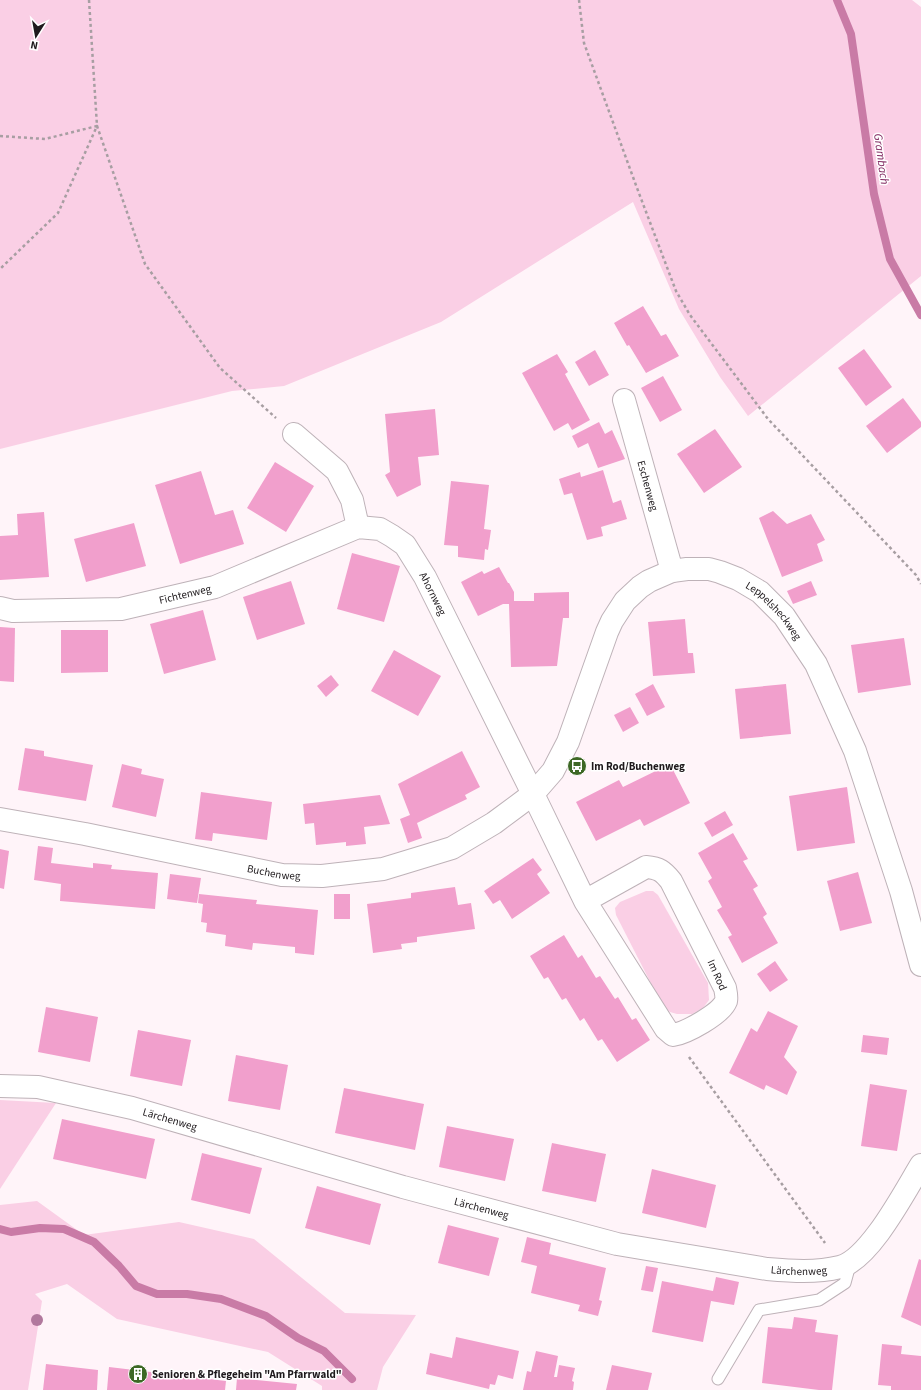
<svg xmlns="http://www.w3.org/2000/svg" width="921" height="1390" viewBox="0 0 921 1390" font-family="'Source Sans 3',sans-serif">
<rect width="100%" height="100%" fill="#fff4f9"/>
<g fill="#facfe5">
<polygon points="0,0 912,0 921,7 921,276 748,416 720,377 679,309 633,202 441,322 284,386 232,391 0,449"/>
<polygon points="646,891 653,891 658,895 708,983 709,1000 703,1008 692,1014 677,1014 670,1012 662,1005 616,915 615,908 620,902"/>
<polygon points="0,1100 56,1103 0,1189"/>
<polygon points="37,1201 84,1235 179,1222 254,1239 345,1313 416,1315 383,1367 377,1390 322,1390 322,1386 268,1352 117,1319 67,1284 35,1294 42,1301 28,1390 0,1390 0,1205"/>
</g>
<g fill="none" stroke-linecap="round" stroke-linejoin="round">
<g stroke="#c97ba6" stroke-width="8">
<polyline points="837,0 851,34 874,194 890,259 921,315"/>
<polyline points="0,1229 11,1232 40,1228 64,1229 94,1242 119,1266 136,1286 157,1294 187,1294 221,1299 266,1316 298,1338 324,1351 352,1379"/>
</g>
</g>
<g fill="#f19fcc">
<polygon points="643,306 661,336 666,334 679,356 646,373 629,345 627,346 614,323"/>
<polygon points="864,349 892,387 866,406 838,368"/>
<polygon points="595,350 609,375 589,386 575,362"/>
<polygon points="557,354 568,372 565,374 590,420 572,430 568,423 554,431 522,373"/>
<polygon points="663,376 682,410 660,422 641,388"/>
<polygon points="903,398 921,422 921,427 887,453 866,426"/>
<polygon points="435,409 439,455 418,457 421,485 397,497 385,475 390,472 385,414"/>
<polygon points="599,422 605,434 612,430 625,459 598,468 588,443 578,448 572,436"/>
<polygon points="715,429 742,467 704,493 677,454"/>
<polygon points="275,462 314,486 286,532 247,508"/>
<polygon points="603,470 613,503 621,500 627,519 601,527 603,536 587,540 572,493 564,495 559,479 580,472 581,477"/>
<polygon points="201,471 215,515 233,510 244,544 180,564 155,485"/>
<polygon points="451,481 489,485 484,529 491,530 488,550 485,549 484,560 458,557 458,546 444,545"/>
<polygon points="773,511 787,524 811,514 825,540 817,544 823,561 782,577 759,518"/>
<polygon points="44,512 49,577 0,580 0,536 18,535 17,514"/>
<polygon points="134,523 146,566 86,582 74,539"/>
<polygon points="352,553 400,566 384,622 337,609"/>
<polygon points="499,567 508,583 509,583 514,592 514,601 534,601 534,593 569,592 569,618 563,618 557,666 511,667 509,604 503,604 478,616 461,582 482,571 484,574"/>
<polygon points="291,581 305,624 257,640 243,597"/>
<polygon points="811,581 817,595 793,604 787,591"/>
<polygon points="203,610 216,660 164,674 150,624"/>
<polygon points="685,619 688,653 693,653 695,673 653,676 648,622"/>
<polygon points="0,627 15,628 14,682 0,681"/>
<polygon points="61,630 108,630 108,672 61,673"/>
<polygon points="904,638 911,685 858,693 851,645"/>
<polygon points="394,650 441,676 418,716 371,691"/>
<polygon points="331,675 339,685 326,697 317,686"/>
<polygon points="653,684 665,707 647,716 635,694"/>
<polygon points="786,684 791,734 740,739 735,689"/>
<polygon points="630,707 639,723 623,732 614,715"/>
<polygon points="25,748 44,751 44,756 93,765 86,801 18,790"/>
<polygon points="462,751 480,787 465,795 467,799 417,823 422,838 408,843 400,819 410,815 398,784"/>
<polygon points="122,764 142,769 141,774 164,779 156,817 112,807"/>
<polygon points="670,764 690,803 644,826 640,819 596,841 576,802 619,780 623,787"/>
<polygon points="847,787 855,843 797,851 789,796"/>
<polygon points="201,792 272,802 267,840 213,833 212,841 195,839"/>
<polygon points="380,795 390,824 364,827 366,844 346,846 346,842 316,845 314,823 305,824 303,804"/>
<polygon points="725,811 733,825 712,837 704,823"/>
<polygon points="733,833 748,859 743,861 758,886 753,889 767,914 763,917 778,943 742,963 728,937 732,935 717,910 722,907 708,881 712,878 698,853"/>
<polygon points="38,846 53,848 51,863 93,868 93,863 112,865 111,869 158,873 155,909 60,901 61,884 34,880"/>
<polygon points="0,849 9,851 4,889 0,888"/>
<polygon points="533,858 542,870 537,874 550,893 512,919 500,900 493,904 484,891"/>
<polygon points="858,872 872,923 840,931 827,881"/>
<polygon points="170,874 201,878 197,903 167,899"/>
<polygon points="455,887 458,905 471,903 475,929 417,937 417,942 401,944 402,949 373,953 367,904 411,898 411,893"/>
<polygon points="199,894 257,900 256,904 318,910 314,955 295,953 295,947 253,943 252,950 225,946 226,935 206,932 207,923 201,922 203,904 198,903"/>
<rect x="334" y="894" width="16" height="25"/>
<polygon points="564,935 578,958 582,955 596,978 600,976 615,999 618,997 632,1020 636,1018 650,1040 617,1062 602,1039 598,1041 584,1018 580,1021 566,998 562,1000 548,977 544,979 530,956"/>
<polygon points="775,961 788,980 770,992 757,974"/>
<polygon points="46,1007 98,1017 90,1062 38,1052"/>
<polygon points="768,1011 798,1026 784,1057 797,1072 787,1095 766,1085 764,1090 729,1073 751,1028 757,1032"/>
<polygon points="138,1030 191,1040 182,1086 130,1076"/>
<polygon points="863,1035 889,1038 887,1055 861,1052"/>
<polygon points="236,1055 288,1065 280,1110 228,1101"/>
<polygon points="870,1084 907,1090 897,1151 861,1146"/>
<polygon points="344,1088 424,1104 415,1150 335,1133"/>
<polygon points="62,1119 155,1139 146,1179 53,1159"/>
<polygon points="447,1126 514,1139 505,1181 439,1167"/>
<polygon points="552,1143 606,1154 596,1202 542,1191"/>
<polygon points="202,1153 262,1168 250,1214 191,1200"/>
<polygon points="652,1169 716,1185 706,1228 642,1213"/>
<polygon points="317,1186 381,1204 370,1245 305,1228"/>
<polygon points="448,1225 499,1238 489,1276 438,1263"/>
<polygon points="527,1237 551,1243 549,1254 606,1268 599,1300 602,1301 598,1316 578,1311 580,1305 531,1293 537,1266 521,1262"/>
<polygon points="919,1259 921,1260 921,1326 901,1317"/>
<polygon points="646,1266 658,1268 653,1292 641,1290"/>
<polygon points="716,1277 739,1282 734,1305 711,1301 703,1342 652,1332 662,1281 713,1291"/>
<polygon points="794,1317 817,1320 815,1332 838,1335 832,1390 819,1390 762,1383 768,1327 792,1329"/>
<polygon points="456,1337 519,1351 513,1379 498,1375 495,1385 490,1384 489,1389 426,1374 430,1353 452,1358"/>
<polygon points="882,1344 902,1346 901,1354 921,1356 921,1390 891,1390 891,1386 878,1385"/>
<polygon points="536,1351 558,1356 554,1377 557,1377 559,1365 575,1368 572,1381 574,1382 573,1390 523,1390 527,1371 531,1372"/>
<polygon points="46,1364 98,1370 97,1390 43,1390"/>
<polygon points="612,1365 652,1373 648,1390 606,1390"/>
<polygon points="109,1367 226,1381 225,1390 107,1390"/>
<polygon points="237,1378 297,1384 296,1390 236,1390"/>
</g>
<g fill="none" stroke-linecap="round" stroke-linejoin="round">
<g stroke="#beb2b8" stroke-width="13">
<polyline id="service" points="718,1379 759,1310 819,1300 845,1283 851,1261"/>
</g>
<g stroke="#beb2b8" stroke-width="24">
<g id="minor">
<path id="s1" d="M624,400L672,571"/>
<polyline points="294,434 337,471 352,500 358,527"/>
<path id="s2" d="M0,608L13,611L121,609L215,587L358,527L380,529L392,536L405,545L425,577L533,794L585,901L666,1029L673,1035C686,1033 721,1014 726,1001C727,997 726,993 725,988L671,881C663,871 659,868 646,867L585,901"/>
<path id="s3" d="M0,819L85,834L282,875L322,876L383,869L452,848L494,823L533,794L553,771L568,742L607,632L612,621L625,601L640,587L649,581L672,571L687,569H709L720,572L738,579L760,592L784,616L816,664L855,751L901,891L921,965"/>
<path id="s4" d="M0,1086L38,1087L132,1108L403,1187L617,1244L767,1269C791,1271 816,1273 840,1267C870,1259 905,1191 921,1165"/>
</g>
</g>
<g stroke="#a79ea2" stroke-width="2.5" stroke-dasharray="3 3" stroke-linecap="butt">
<polyline points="89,0 97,126 145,264 220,368 276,418"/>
<polyline points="579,0 584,43 637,188 676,291 690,315 768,419 916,575 921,584"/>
<polyline points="0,136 45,139 97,126 58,213 0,269"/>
<polyline points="689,1057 825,1243"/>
</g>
<use href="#service" stroke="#fff" stroke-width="11"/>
<use href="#minor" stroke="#fff" stroke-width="22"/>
</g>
<circle fill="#b1789d" cx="37" cy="1320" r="6"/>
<defs>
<g id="bus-disc" transform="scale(1)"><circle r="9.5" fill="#3d6825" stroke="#fff"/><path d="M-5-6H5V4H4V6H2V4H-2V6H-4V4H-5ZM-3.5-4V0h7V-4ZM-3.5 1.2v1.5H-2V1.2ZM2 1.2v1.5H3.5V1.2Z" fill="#fff"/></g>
<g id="building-disc" transform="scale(1)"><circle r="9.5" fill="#3d6825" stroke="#fff"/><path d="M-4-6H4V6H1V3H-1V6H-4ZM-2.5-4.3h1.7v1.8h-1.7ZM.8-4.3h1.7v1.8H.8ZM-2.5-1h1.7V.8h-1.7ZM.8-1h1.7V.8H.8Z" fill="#fff"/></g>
</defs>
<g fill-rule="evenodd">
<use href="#bus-disc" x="577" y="766"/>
<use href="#building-disc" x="138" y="1374"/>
</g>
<g text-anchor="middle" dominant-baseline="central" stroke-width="3" stroke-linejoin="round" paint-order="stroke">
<g font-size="11" fill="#1f1a1d" stroke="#fff">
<text stroke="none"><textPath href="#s1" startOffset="89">Eschenweg</textPath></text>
<text stroke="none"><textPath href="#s2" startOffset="187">Fichtenweg</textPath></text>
<text stroke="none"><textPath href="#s2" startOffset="481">Ahornweg</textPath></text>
<text stroke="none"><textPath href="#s3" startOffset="947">Leppelsheckweg</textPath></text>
<text stroke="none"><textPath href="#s3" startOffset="279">Buchenweg</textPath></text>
<text transform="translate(717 975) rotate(66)">Im Rod</text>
<text stroke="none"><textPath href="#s4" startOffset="174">Lärchenweg</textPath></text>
<text stroke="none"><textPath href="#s4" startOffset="498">Lärchenweg</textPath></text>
<text stroke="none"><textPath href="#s4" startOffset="822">Lärchenweg</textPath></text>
</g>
<g font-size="11" font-weight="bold" fill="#1f1a1d" stroke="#fff" text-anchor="start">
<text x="591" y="766">Im Rod/Buchenweg</text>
<text x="152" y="1374">Senioren &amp; Pflegeheim "Am Pfarrwald"</text>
</g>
<g font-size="12" font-style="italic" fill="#7a1d58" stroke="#fff">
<text transform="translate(881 159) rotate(82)">Grambach</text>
</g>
</g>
<g transform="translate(36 36) rotate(191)" stroke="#ffffff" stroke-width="3" paint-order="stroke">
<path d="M0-3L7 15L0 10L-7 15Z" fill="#1f1a1d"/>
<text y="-6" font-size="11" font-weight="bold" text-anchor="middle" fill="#1f1a1d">N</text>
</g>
</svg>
